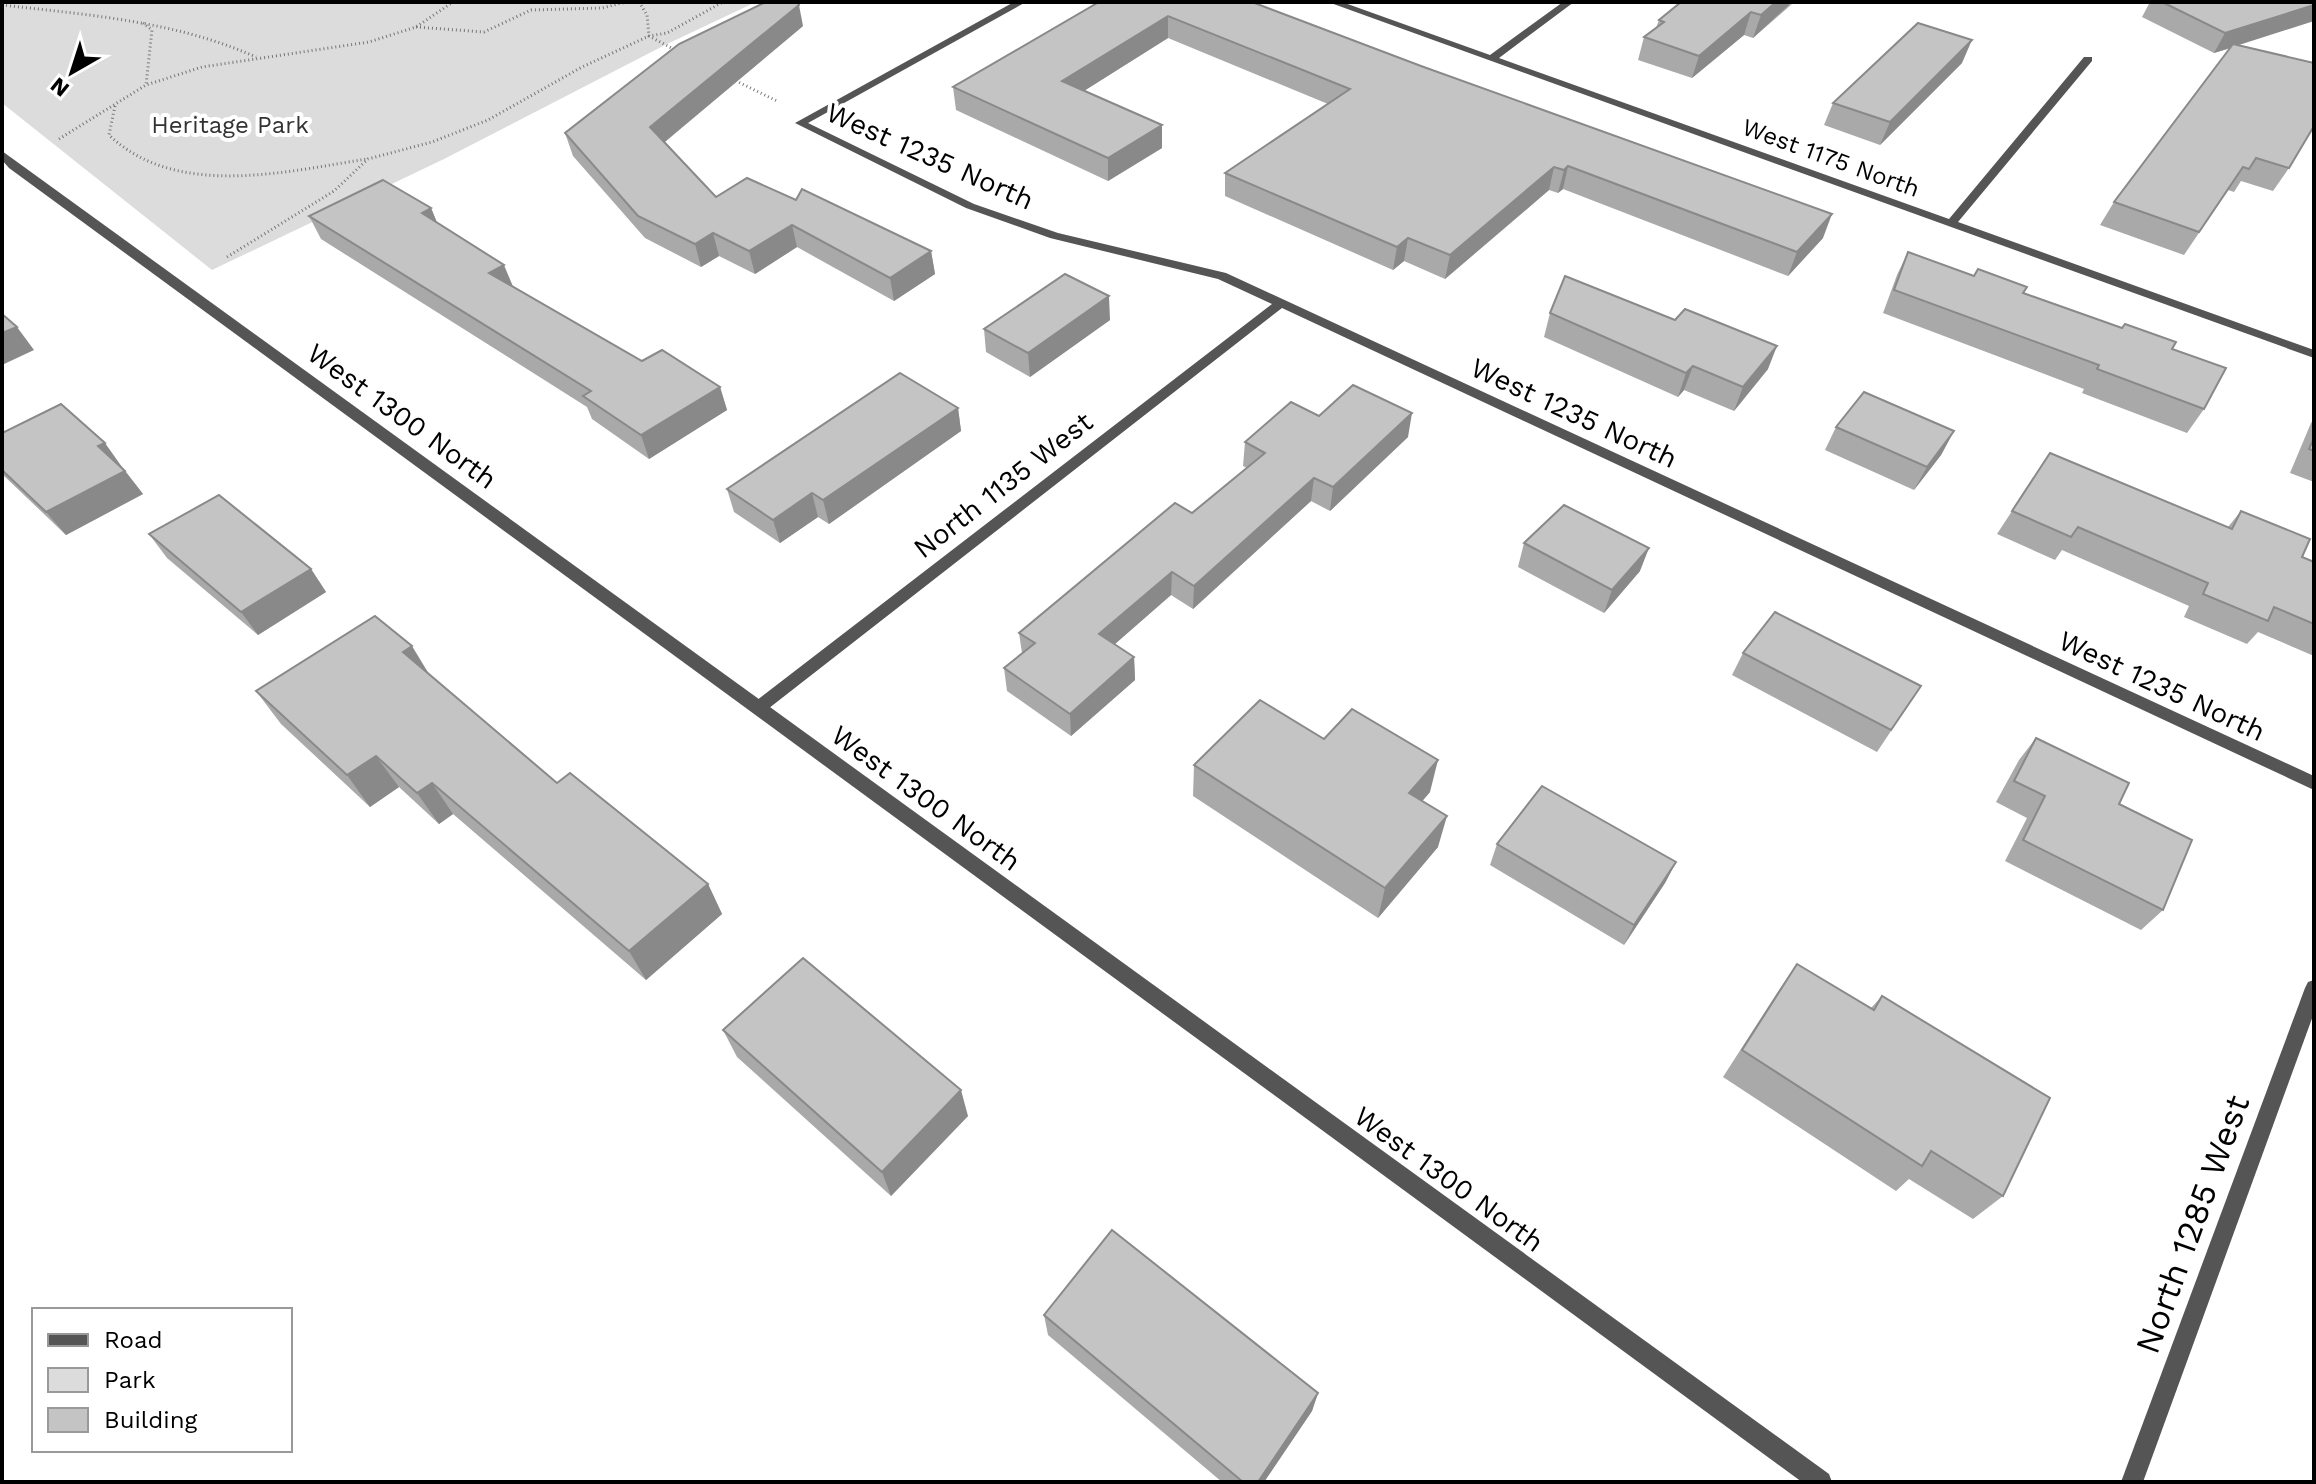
<svg xmlns="http://www.w3.org/2000/svg" width="2316" height="1484" viewBox="0 0 2316 1484" font-family="'Work Sans',sans-serif">
<rect width="100%" height="100%" fill="#fff"/>
<polygon fill="#dcdcdc" points="2,2 756,2 665,45 444,159 212,270 2,103"/>
<g fill="none" stroke-linecap="round" stroke-linejoin="round">
<g stroke="#777" stroke-width="3" stroke-dasharray="1 3" stroke-linecap="butt">
<polyline points="639,2 647,15 649,36 677,51"/>
<path d="M2,5C89,15 175,21 256,57"/>
<polyline points="143,23 152,30 146,85"/>
<polyline points="416,27 484,32 531,10 602,8 626,2"/>
<polyline points="732,79 777,101"/>
<path d="M115,106L109,135C176,199 284,172 367,159"/>
<polyline points="59,139 146,85 202,67 369,42 416,27 453,2"/>
<polyline points="227,257 334,191 368,159 432,142 488,120 582,67 649,36 667,33 723,2"/>
</g>
<g fill="#555" fill-rule="evenodd">
<polygon points="1014,2 1026,2 808,123 974,204 1058,233 1226,273 2314,776 2314,790 1282,308 764,712 752,712 750,708 752,704 1272,304 1218,279 1050,238 966,208 795,123"/>
<polygon points="1328,2 1342,2 1490,55 1563,2 1574,2 1499,58 1949,219 2084,57 2092,57 2092,61 1958,222 2314,350 2314,358"/>
<polygon points="2314,980 2314,1013 2143,1482 2121,1482 2305,988 2308,982"/>
</g>
<polygon fill="#555" fill-rule="evenodd" points="2,151 1829,1474 1832,1482 1802,1482 9,168 2,160"/>
</g>
<g fill="#a9a9a9">
<polygon points="1099,2 1252,2 1823,238 1788,276 1563,189 1558,193 1549,190 1445,279 1404,261 1393,270 1225,196 1225,173 1328,104 1168,38 1084,91 1162,125 1162,148 1108,181 956,110 953,87"/>
<polygon points="2150,2 2314,2 2238,45 2289,168 2273,191 2241,181 2234,192 2228,190 2184,255 2100,225 2114,202 2231,48 2214,53 2142,17"/>
<polygon points="1792,4 1753,38 1744,35 1692,78 1638,60 1644,37 1656,28 1659,20"/>
<polygon points="803,26 665,142 716,197 796,200 931,251 935,274 894,301 797,247 755,274 719,256 701,267 645,238 573,156 565,133"/>
<polygon points="1962,63 1880,145 1824,125 1833,103"/>
<polygon points="431,208 437,223 513,286 642,361 720,387 727,410 649,459 592,419 587,407 321,239 309,216"/>
<polygon points="1908,252 1974,276 2027,287 2024,293 2172,349 2204,409 2187,433 2082,393 2084,389 1883,313 1897,275"/>
<polygon points="1550,313 1768,369 1734,411 1684,390 1678,397 1544,337"/>
<polygon points="1110,320 1030,377 986,352 984,329"/>
<polygon points="958,408 961,431 829,524 818,517 780,543 734,512 727,489"/>
<polygon points="2314,419 2314,482 2290,473 2311,423"/>
<polygon points="1836,427 1954,431 1941,455 1914,490 1825,450"/>
<polygon points="2,433 122,467 143,494 66,535 2,474"/>
<polygon points="1408,437 1330,511 1311,501 1193,609 1171,595 1115,644 1134,657 1135,680 1071,736 1007,691 1004,668 1022,653 1019,633 1192,513 1247,468 1243,466 1245,442"/>
<polygon points="2012,511 2228,527 2241,511 2302,557 2314,562 2314,656 2258,632 2247,644 2184,617 2189,606 2062,550 2055,560 1997,534"/>
<polygon points="149,534 311,569 326,592 258,635 167,558"/>
<polygon points="1524,543 1640,571 1604,613 1518,567"/>
<polygon points="1743,653 1921,686 1877,752 1732,675"/>
<polygon points="429,674 557,783 708,884 722,914 646,980 453,814 439,824 399,787 370,807 281,724 256,691"/>
<polygon points="2036,738 2119,804 2163,910 2141,930 2005,861 2027,818 1996,802 2019,760"/>
<polygon points="1324,739 1430,792 1422,801 1438,847 1378,918 1193,796 1194,765"/>
<polygon points="1497,844 1676,862 1665,883 1624,945 1490,865"/>
<polygon points="1797,964 1871,1008 1882,996 2003,1196 1973,1219 1909,1179 1896,1191 1723,1077 1777,993"/>
<polygon points="723,1030 968,1116 891,1196 737,1057"/>
<polygon points="1044,1315 1318,1393 1312,1411 1264,1482 1222,1482 1048,1335"/>
</g>
<g fill="#898989">
<polygon points="1776,2 1792,2 1753,38 1761,15"/>
<polygon points="799,5 803,26 656,149 650,127"/>
<polygon points="2314,5 2314,21 2214,53 2225,33"/>
<polygon points="1751,12 1744,35 1692,78 1699,56"/>
<polygon points="1168,16 1168,38 1063,104 1062,81"/>
<polygon points="1972,40 1962,63 1880,145 1890,122"/>
<polygon points="1162,125 1162,148 1108,181 1108,158"/>
<polygon points="1568,166 1563,189 1558,193 1564,170"/>
<polygon points="1554,167 1549,190 1445,279 1450,255"/>
<polygon points="431,208 441,232 422,213"/>
<polygon points="1832,214 1823,238 1788,276 1797,252"/>
<polygon points="792,225 797,247 755,274 749,251"/>
<polygon points="713,233 719,256 701,267 695,244"/>
<polygon points="1408,238 1404,261 1393,270 1397,247"/>
<polygon points="931,251 935,274 894,301 890,278"/>
<polygon points="504,265 514,289 489,273"/>
<polygon points="1109,296 1110,320 1030,377 1028,353"/>
<polygon points="17,327 34,350 2,365 2,333"/>
<polygon points="1777,346 1768,369 1734,411 1743,387"/>
<polygon points="1693,366 1684,390 1678,397 1686,373"/>
<polygon points="720,387 727,410 649,459 641,435"/>
<polygon points="958,408 961,431 829,524 823,500"/>
<polygon points="1412,413 1408,437 1330,511 1333,487"/>
<polygon points="1954,431 1941,455 1914,490 1927,467"/>
<polygon points="105,443 122,467 116,470 98,446"/>
<polygon points="125,471 143,494 66,535 46,512"/>
<polygon points="1314,478 1311,501 1193,609 1194,586"/>
<polygon points="812,493 818,517 780,543 773,520"/>
<polygon points="1649,548 1640,571 1604,613 1612,590"/>
<polygon points="311,569 326,592 258,635 241,612"/>
<polygon points="1172,572 1171,595 1100,657 1099,634"/>
<polygon points="412,646 432,679 403,652"/>
<polygon points="1134,657 1135,680 1071,736 1070,714"/>
<polygon points="376,756 399,787 370,807 347,775"/>
<polygon points="1438,760 1430,792 1402,825 1409,793"/>
<polygon points="432,783 453,814 439,824 417,793"/>
<polygon points="1447,816 1438,847 1378,918 1385,888"/>
<polygon points="1676,862 1665,883 1624,945 1634,925"/>
<polygon points="708,884 722,914 646,980 629,951"/>
<polygon points="961,1090 968,1116 891,1196 882,1172"/>
<polygon points="1318,1393 1312,1411 1264,1482 1258,1482"/>
</g>
<g fill="#c4c4c4" stroke="#898989" stroke-width="2">
<polygon points="766,2 797,2 799,5 650,127 716,197 747,178 796,200 802,189 931,251 890,278 792,225 749,251 713,233 695,244 638,216 565,133 679,44"/>
<polygon points="1099,2 1252,2 1421,66 1832,214 1797,252 1568,166 1564,170 1554,167 1450,255 1408,238 1397,247 1225,173 1350,89 1168,16 1062,81 1162,125 1108,158 953,87"/>
<polygon points="1681,2 1776,2 1761,15 1751,12 1699,56 1644,37 1664,22 1659,20"/>
<polygon points="2162,2 2314,2 2314,5 2225,33"/>
<polygon points="1918,23 1972,40 1890,122 1833,103"/>
<polygon points="2233,44 2314,63 2314,126 2289,168 2256,158 2249,169 2243,167 2199,232 2114,202"/>
<polygon points="383,180 431,208 422,213 504,265 489,273 642,361 662,350 720,387 641,435 583,396 591,391 309,216"/>
<polygon points="1908,252 1974,276 1978,269 2027,287 2023,293 2122,328 2125,324 2176,342 2172,349 2226,368 2204,409 2097,369 2099,365 1894,290"/>
<polygon points="1065,274 1109,296 1028,353 984,329"/>
<polygon points="1565,276 1675,320 1685,309 1777,346 1743,387 1693,366 1686,373 1550,313"/>
<polygon points="2,314 17,327 2,333"/>
<polygon points="900,373 958,408 823,500 812,493 773,520 727,489"/>
<polygon points="1353,385 1412,413 1333,487 1314,478 1194,586 1172,572 1099,634 1134,657 1070,714 1004,668 1035,643 1019,633 1175,503 1192,513 1265,453 1245,442 1291,402 1319,416"/>
<polygon points="1864,392 1954,431 1927,467 1836,427"/>
<polygon points="61,404 105,443 98,446 125,471 46,512 2,470 2,433"/>
<polygon points="2314,438 2314,451 2309,449"/>
<polygon points="2050,453 2232,529 2241,511 2310,539 2302,557 2314,562 2314,624 2274,607 2268,621 2203,594 2208,583 2078,527 2071,537 2012,511"/>
<polygon points="219,495 311,569 241,612 149,534"/>
<polygon points="1564,505 1649,548 1612,590 1524,543"/>
<polygon points="1775,612 1921,686 1891,730 1743,653"/>
<polygon points="375,616 412,646 403,652 557,783 570,773 708,884 629,951 432,783 417,793 376,756 347,775 256,691"/>
<polygon points="1260,700 1324,739 1352,709 1438,760 1409,793 1447,816 1385,888 1194,765"/>
<polygon points="2036,738 2129,783 2119,804 2192,840 2163,910 2023,840 2045,796 2014,781"/>
<polygon points="1542,786 1676,862 1634,925 1497,844"/>
<polygon points="803,958 961,1090 882,1172 723,1030"/>
<polygon points="1797,964 1874,1010 1882,996 2050,1098 2003,1196 1931,1151 1922,1166 1742,1050"/>
<polygon points="1112,1230 1318,1393 1258,1482 1243,1482 1044,1315"/>
</g>
<g text-anchor="middle" dominant-baseline="central" stroke-width="8" stroke-linejoin="round" paint-order="stroke">
<g font-size="24" fill="#333" stroke="#fff">
<text x="230" y="125">Heritage Park</text>
</g>
<g font-size="24" fill="#000" stroke="#fff">
<text transform="translate(1831 158) rotate(20)">West 1175 North</text>
</g>
<g font-size="28" fill="#000" stroke="#fff">
<text transform="translate(930 156) rotate(24)">West 1235 North</text>
<text transform="translate(1574 413) rotate(25)">West 1235 North</text>
<text transform="translate(402 416) rotate(36)">West 1300 North</text>
<text transform="translate(1003 485) rotate(-38)">North 1135 West</text>
<text transform="translate(2162 686) rotate(25)">West 1235 North</text>
<text transform="translate(926 798) rotate(36)">West 1300 North</text>
<text transform="translate(1449 1179) rotate(36)">West 1300 North</text>
</g>
<g font-size="34" fill="#000" stroke="#fff">
<text transform="translate(2192 1224) rotate(-70)">North 1285 West</text>
</g>
</g>
<rect width="2316" height="1484" fill="none" stroke="#000000" stroke-width="8"/>
<rect x="32" y="1308" width="260" height="144" fill="#ffffff" stroke="#999999" stroke-width="2"/>
<rect x="48" y="1334" width="40" height="12" fill="#555555" stroke="#999999" stroke-width="2"/>
<text x="104" y="1348" font-size="24" fill="#000000">Road</text>
<rect x="48" y="1368" width="40" height="24" fill="#dcdcdc" stroke="#999999" stroke-width="2"/>
<text x="104" y="1388" font-size="24" fill="#000000">Park</text>
<rect x="48" y="1408" width="40" height="24" fill="#c4c4c4" stroke="#999999" stroke-width="2"/>
<text x="104" y="1428" font-size="24" fill="#000000">Building</text>
<g transform="translate(72 72) rotate(219)" stroke="#ffffff" stroke-width="6" paint-order="stroke">
<path d="M0-6L14 30L0 20L-14 30Z" fill="#000000"/>
<text y="-12" font-size="22" font-weight="bold" text-anchor="middle" fill="#000000">N</text>
</g>
</svg>
